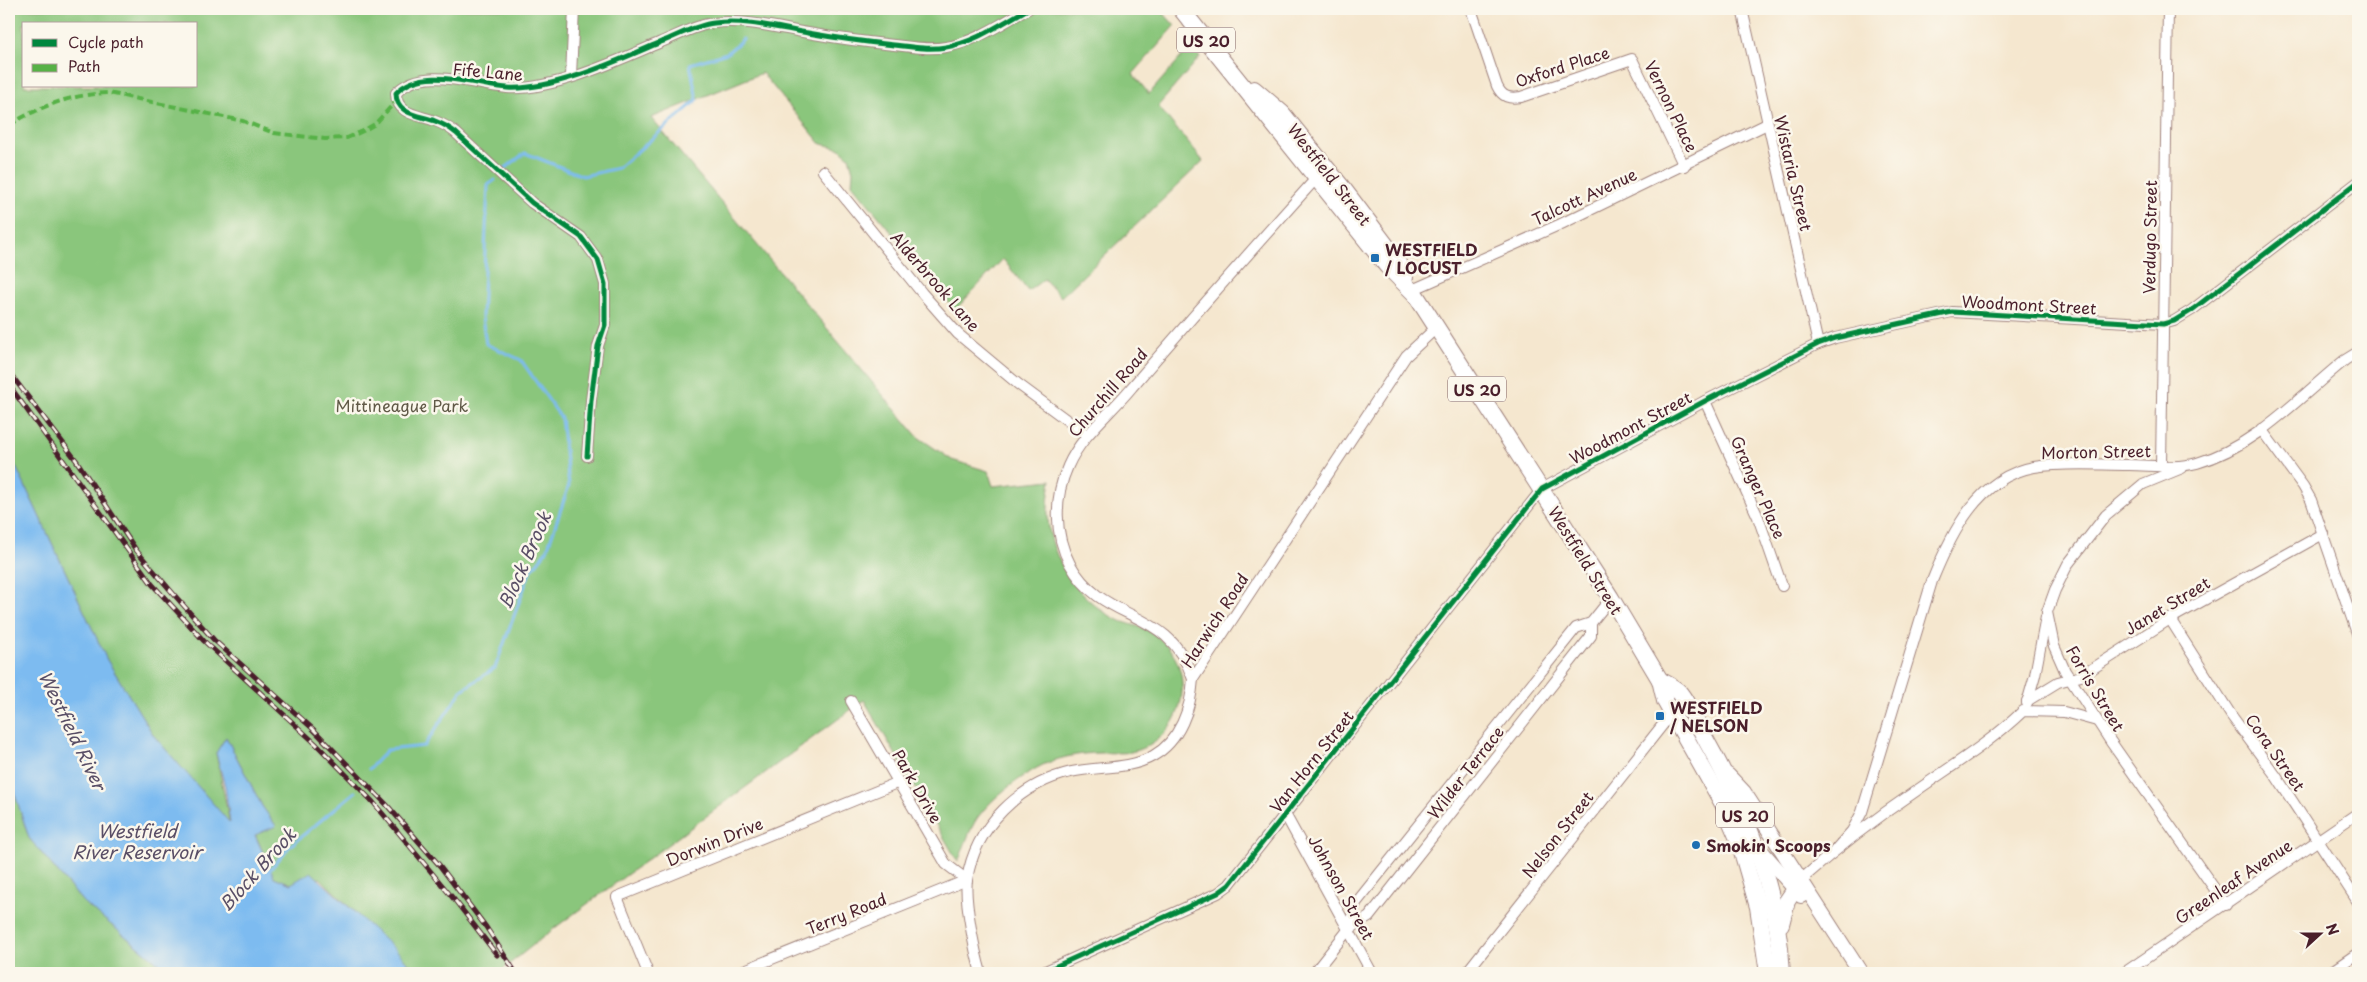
<svg xmlns="http://www.w3.org/2000/svg" width="2367" height="982" viewBox="0 0 2367 982" font-family="'Playpen Sans',sans-serif">
<rect width="100%" height="100%" fill="#fbf7ec"/>
<filter id="ink" filterUnits="userSpaceOnUse"><feTurbulence type="fractalNoise" baseFrequency=".02" numOctaves="2"/><feDisplacementMap in="SourceGraphic" scale="10" xChannelSelector="R" yChannelSelector="G"/><feConvolveMatrix kernelMatrix="1 2 1 2 8 2 1 2 1" color-interpolation-filters="sRGB"/></filter>
<filter id="wash" filterUnits="userSpaceOnUse"><feTurbulence type="fractalNoise" baseFrequency=".0096" numOctaves="4" result="noise"/><feDisplacementMap in="SourceGraphic" scale="20" xChannelSelector="R" yChannelSelector="G"/><feGaussianBlur stdDeviation="1.12" result="paint"/><feColorMatrix in="noise" values="0 0 0 0 0 0 0 0 0 0 0 0 0 0 0 0 0 1.4 0 .05"/><feComposite in="paint" operator="in"/></filter>
<g filter="url(#wash)">
<rect width="100%" height="100%" fill="#f5e7cf"/>
<g fill="#8ac67b" stroke="#6a7253" fill-rule="evenodd">
<path d="M9,9H1160L1175,26L1133,74L1149,94L1190,47L1200,57L1158,106L1203,161L1061,297L1044,279L1028,291L1003,259L955,310L852,184L853,171L849,157L839,148L821,144L762,73L651,118L918,437L952,460L988,471L993,486L1051,480C1050,488 1048,497 1048,506C1045,551 1075,597 1114,618C1125,624 1138,625 1149,631C1168,642 1181,661 1182,683C1184,716 1164,744 1131,752C1122,754 1110,752 1101,753C1079,753 1054,758 1035,769C1014,782 993,797 978,817C969,830 964,848 958,862L864,700L556,927L498,973H417L320,878L291,884L274,877L255,834L276,826L262,806L226,737L216,753L230,824L154,736L107,660L9,452ZM24,24H196V86H24Z"/>
<polygon points="9,776 29,838 83,902 171,973 9,973"/>
</g>
<polygon fill="#7dbbf0" stroke="#646d8e" points="9,452 107,660 154,736 230,823 225,787 216,753 226,737 262,806 276,826 255,835 274,877 291,884 311,872 398,952 417,973 171,973 83,902 29,838 9,776"/>
<g fill="none" stroke-linecap="round" stroke-linejoin="round">
<g stroke="#7dbbf0" stroke-width="3">
<polyline points="504,169 525,153 583,176 618,168 697,100 690,64 727,53 743,39"/>
<polyline points="369,769 387,750 424,746 462,690 495,668 530,572 547,550 569,485 561,418 521,360 486,344 482,317 488,185 495,180"/>
<polyline points="269,871 290,846 355,792"/>
</g>
</g>
</g>
<g filter="url(#ink)">
<g fill="none" stroke-linecap="round" stroke-linejoin="round">
<g stroke="#a0837d" stroke-width="12">
<g id="minor">
<path d="M1471,9L1497,86C1502,97 1509,99 1521,97L1632,59L1684,166"/>
<polyline points="1742,9 1818,344"/>
<polyline points="571,76 574,9"/>
<polyline points="823,171 922,293 958,334 1018,384 1087,435"/>
<polyline points="1412,290 1561,224 1767,124"/>
<polyline points="1705,401 1758,517 1782,586"/>
<polyline points="2261,429 2303,486 2311,500 2358,636"/>
<path d="M587,456L591,400L598,346L605,325V284L598,260L581,237L532,203L456,133C450,128 443,124 435,121C420,115 396,115 396,93C423,65 472,85 507,88C553,91 619,60 661,42C679,35 696,25 714,23C745,19 778,28 808,33C836,38 865,42 894,45C911,47 929,50 946,47C976,42 1002,23 1028,9"/>
<polyline points="2161,465 2168,9"/>
<polyline points="2182,468 2143,484 2106,515 2068,564 2055,590 2047,612 2054,646 2065,671 2111,742 2226,905"/>
<polyline points="2170,619 2231,715 2276,776 2358,902"/>
<path d="M1193,679C1168,604 1104,626 1070,564C1054,534 1054,497 1068,466C1082,434 1111,413 1132,387C1194,315 1257,244 1320,174"/>
<polyline points="851,701 946,864 967,880"/>
<polyline points="2027,701 2058,682 2081,676 2170,619 2323,534"/>
<polyline points="2027,703 2035,675 2046,617"/>
<polyline points="1285,814 1372,973"/>
<path d="M1836,849L1852,831L1862,812L1932,581C1951,534 1978,477 2034,467C2064,462 2098,465 2129,465C2151,465 2175,469 2197,463C2256,446 2299,397 2345,360L2358,352"/>
<path d="M1802,879C1838,847 1876,818 1916,791C1953,765 1991,742 2023,711L2064,712L2097,721"/>
<polyline points="1348,930 1369,917 1591,636 1591,623"/>
<polyline points="648,973 617,897 899,782"/>
<polyline points="737,973 967,880"/>
<path d="M981,973C975,952 964,901 967,880C975,826 1020,784 1071,772C1098,766 1129,770 1153,756C1180,741 1191,708 1193,679L1406,356L1437,327"/>
<polyline points="1041,973 1218,893 1229,885 1542,489 1705,401 1818,344 1835,338 1952,312 2163,324 2174,321 2192,310 2358,182"/>
<polyline points="1314,973 1348,930 1356,903 1576,628 1591,623 1611,598"/>
<polyline points="1466,973 1672,713"/>
<polyline points="2124,973 2358,813"/>
<polyline points="2329,973 2358,953"/>
</g>
</g>
<g stroke="#a0837d" stroke-width="16">
<g id="secondary">
<polyline points="1728,775 1744,792 1861,973"/>
<polyline points="1757,846 1801,896"/>
</g>
</g>
<g stroke="#a0837d" stroke-width="18">
<g id="primary">
<polyline points="1181,9 1387,266 1415,294 1611,598 1660,680 1665,701 1723,804 1739,841 1758,907 1768,973"/>
<polyline points="1254,89 1282,113 1345,191 1395,257 1405,277"/>
<path d="M1660,680C1665,683 1674,687 1679,692C1688,702 1700,729 1707,742C1748,815 1778,889 1782,973"/>
<polyline points="1781,924 1787,901 1802,879"/>
</g>
</g>
<use href="#minor" stroke="#fff" stroke-width="10"/>
<use href="#secondary" stroke="#fff" stroke-width="14"/>
<use href="#primary" stroke="#fff" stroke-width="16"/>
<g stroke="#4a1f2b" stroke-width="5">
<g id="rail">
<polyline points="9,372 76,460 136,550 177,598 214,640 312,728 386,804 440,866 486,927 516,973"/>
<polyline points="9,385 152,584 204,641 315,743 373,802 457,903 497,955"/>
</g>
</g>
<use href="#rail" stroke="#fbf7ec" stroke-width="3" stroke-dasharray="9" stroke-linecap="butt"/>
<path stroke="#57b146" stroke-width="4" stroke-dasharray="8 4" stroke-linecap="butt" d="M9,125C41,106 72,94 109,93L243,121L274,133L325,139L347,138L363,131L375,124L397,100"/>
<g stroke="#fbf7ec" stroke-width="8">
<g id="cycleway">
<path d="M587,456L591,400L598,346L605,325V284L598,260L581,237L532,203L456,133C450,128 443,124 435,121C420,115 396,115 396,93C423,65 472,85 507,88C553,91 619,60 661,42C679,35 696,25 714,23C745,19 778,28 808,33C836,38 865,42 894,45C911,47 929,50 946,47C976,42 1002,23 1028,9"/>
<polyline points="1041,973 1218,893 1229,885 1542,489 1705,401 1818,344 1835,338 1952,312 2163,324 2174,321 2192,310 2358,182"/>
</g>
</g>
<use href="#cycleway" stroke="#00873e" stroke-width="5"/>
</g>
</g>
<g fill="#1f6fb2" stroke="#fbf7ec" stroke-width="2">
<rect x="1370" y="253" width="10" height="10" rx="2.5"/>
<rect x="1655" y="711" width="10" height="10" rx="2.5"/>
<circle cx="1696" cy="845" r="5"/>
</g>
<g text-anchor="middle" dominant-baseline="central" stroke-width="5" stroke-linejoin="round" paint-order="stroke">
<g fill="#fbf7ec" stroke="#7f6065" stroke-width="1">
<rect x="1177" y="27.5" width="58" height="25" rx="4"/>
<rect x="1448" y="376.5" width="58" height="25" rx="4"/>
<rect x="1716" y="802.5" width="58" height="25" rx="4"/>
</g>
<g font-size="15" font-weight="bold" fill="#4a1f2b">
<text x="1206" y="40">US 20</text>
<text x="1477" y="389">US 20</text>
<text x="1745" y="815">US 20</text>
</g>
<g font-size="16" fill="#4a1f2b" stroke="#fbf7ec">
<text transform="translate(1562 66) rotate(-18)">Oxford Place</text>
<text transform="translate(488 71) rotate(5)">Fife Lane</text>
<text transform="translate(1672 106) rotate(64)">Vernon Place</text>
<text transform="translate(1794 173) rotate(77)">Wistaria Street</text>
<text transform="translate(1330 174) rotate(52)">Westfield Street</text>
<text transform="translate(1584 196) rotate(-25)">Talcott Avenue</text>
<text transform="translate(2149 237) rotate(-89)">Verdugo Street</text>
<text transform="translate(936 281) rotate(49)">Alderbrook Lane</text>
<text transform="translate(2029 304) rotate(3)">Woodmont Street</text>
<text transform="translate(1107 392) rotate(-49)">Churchill Road</text>
<text transform="translate(1630 427) rotate(-28)">Woodmont Street</text>
<text transform="translate(2096 451) rotate(-1)">Morton Street</text>
<text transform="translate(1759 487) rotate(66)">Granger Place</text>
<text transform="translate(1586 560) rotate(58)">Westfield Street</text>
<text transform="translate(2167 605) rotate(-31)">Janet Street</text>
<text transform="translate(1214 620) rotate(-57)">Harwich Road</text>
<text transform="translate(2096 688) rotate(59)">Forris Street</text>
<text transform="translate(2276 752) rotate(55)">Cora Street</text>
<text transform="translate(1311 761) rotate(-52)">Van Horn Street</text>
<text transform="translate(1465 772) rotate(-52)">Wilder Terrace</text>
<text transform="translate(918 786) rotate(60)">Park Drive</text>
<text transform="translate(1557 834) rotate(-52)">Nelson Street</text>
<text transform="translate(714 841) rotate(-22)">Dorwin Drive</text>
<text transform="translate(2233 881) rotate(-34)">Greenleaf Avenue</text>
<text transform="translate(1342 887) rotate(61)">Johnson Street</text>
<text transform="translate(846 913) rotate(-22)">Terry Road</text>
</g>
<g font-size="16" font-weight="bold" fill="#4a1f2b" stroke="#fbf7ec" text-anchor="start">
<text x="1385" y="249">WESTFIELD<tspan x="1385" dy="18">/ LOCUST</tspan></text>
<text x="1670" y="707">WESTFIELD<tspan x="1670" dy="18">/ NELSON</tspan></text>
<text x="1706" y="845">Smokin' Scoops</text>
</g>
<g font-size="16" fill="#605947" stroke="#fbf7ec">
<text x="402" y="405">Mittineague Park</text>
</g>
<g font-size="18" font-style="italic" fill="#594e66" stroke="#fbf7ec">
<text transform="translate(524 560) rotate(-66)">Block Brook</text>
<text transform="translate(73 730) rotate(64)">Westfield River</text>
<text x="137" y="830">Westfield<tspan x="137" dy="21">River Reservoir</tspan></text>
<text transform="translate(257 869) rotate(-48)">Block Brook</text>
</g>
</g>
<rect width="2367" height="982" fill="none" stroke="#fbf7ec" stroke-width="30"/>
<rect x="22" y="22" width="175" height="65" fill="#fbf7ec" stroke="#b4a19f"/>
<rect x="32" y="39" width="25" height="8" fill="#00873e" stroke="#b4a19f"/>
<text x="68" y="48" font-size="15" fill="#4a1f2b">Cycle path</text>
<rect x="32" y="64" width="25" height="8" fill="#57b146" stroke="#b4a19f"/>
<text x="68" y="72" font-size="15" fill="#4a1f2b">Path</text>
<g transform="translate(2320 934) rotate(69)" stroke="#fbf7ec" stroke-width="4" paint-order="stroke">
<path d="M0-4L9 19L0 12L-9 19Z" fill="#4a1f2b"/>
<text y="-8" font-size="14" font-weight="bold" text-anchor="middle" fill="#4a1f2b">N</text>
</g>
</svg>
